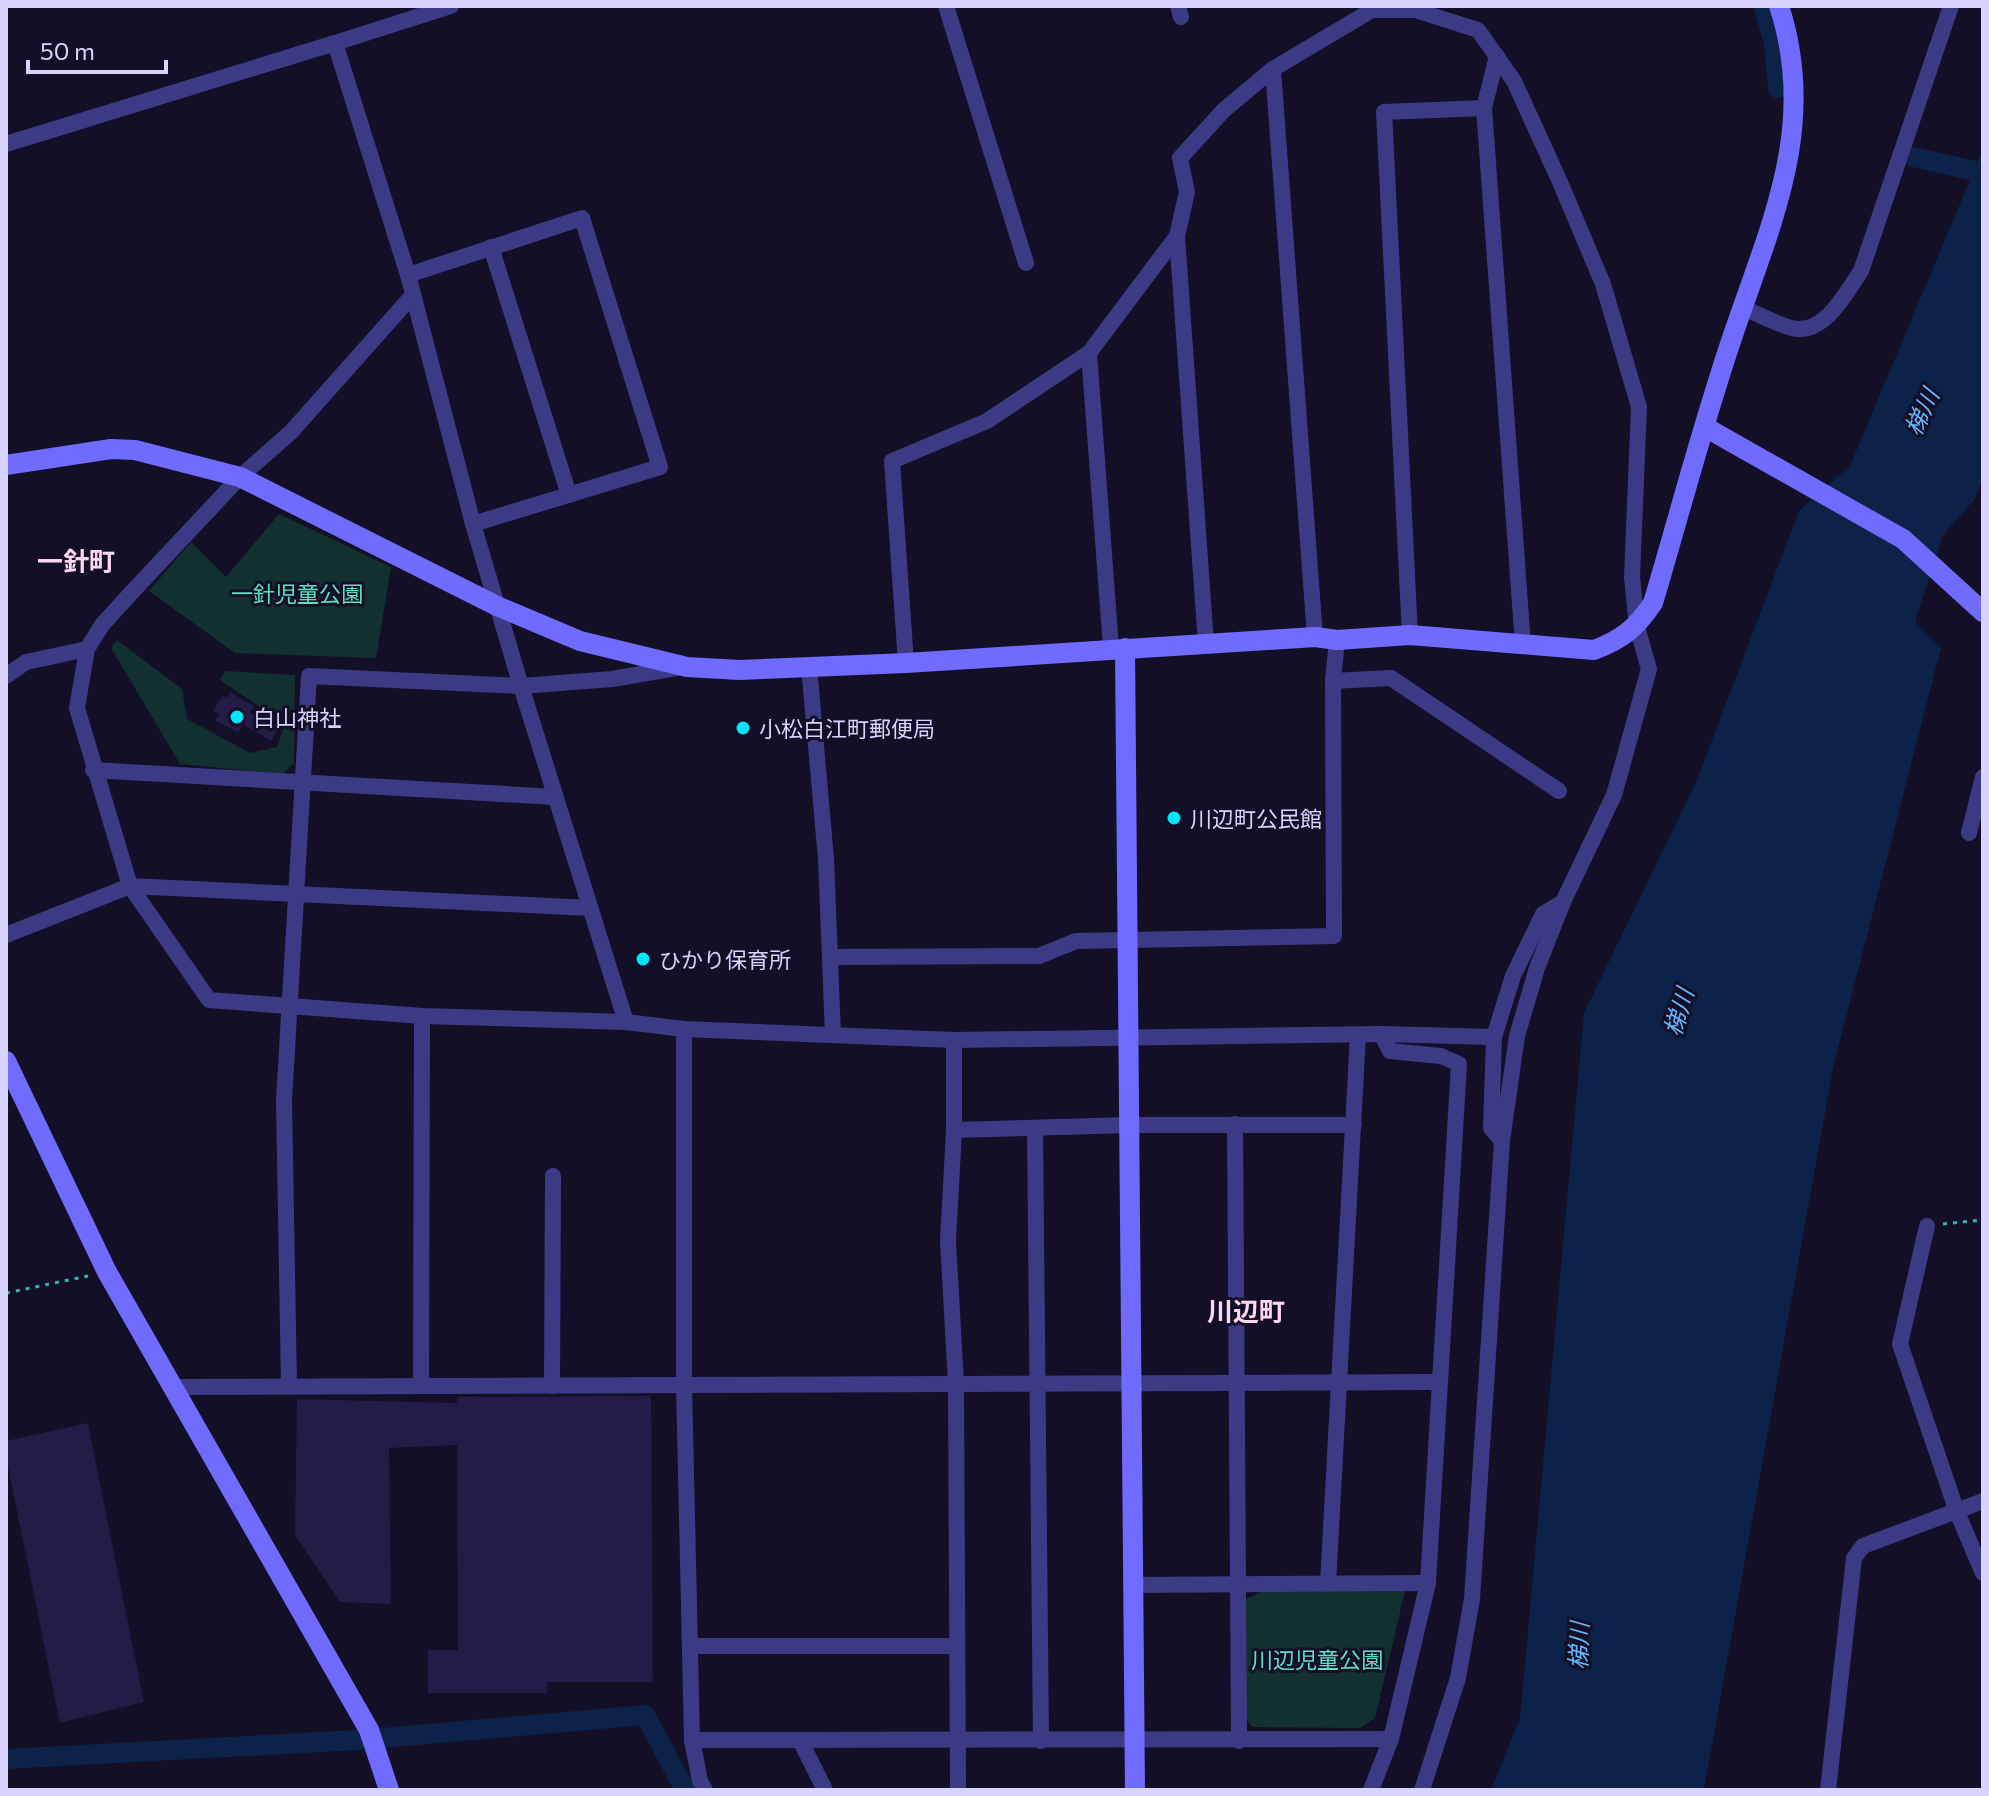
<svg xmlns="http://www.w3.org/2000/svg" width="1989" height="1796" viewBox="0 0 1989 1796" font-family="Commissioner,'Noto Sans JP',sans-serif">
<rect width="100%" height="100%" fill="#130f26"/>
<g fill="#12302f">
<polygon points="279,514 391,567 376,658 235,653 149,591 191,542 226,577"/>
<polygon points="117,640 182,689 187,719 250,753 277,747 285,724 220,680 225,671 295,675 294,763 283,774 180,764 111,648"/>
<polygon points="1405,1591 1375,1718 1360,1728 1253,1727 1245,1718 1244,1600 1261,1592"/>
</g>
<polygon fill="#0c2248" points="1983,149 1983,478 1975,499 1943,535 1915,622 1941,648 1833,1068 1704,1790 1491,1790 1520,1719 1584,1013 1697,780 1799,511 1850,466"/>
<g fill="none" stroke-linecap="round" stroke-linejoin="round">
<g stroke="#0c2248" stroke-width="20">
<polyline points="1764,6 1774,44 1778,88"/>
<polyline points="1914,157 1983,173"/>
<polyline points="382,1738 645,1715 685,1790"/>
<polyline points="6,1759 358,1740"/>
</g>
</g>
<g fill="#241b47">
<polygon points="230,692 254,706 250,713 278,729 271,741 243,724 238,733 215,720 219,714 213,711 223,695 227,698"/>
<polygon points="651,1396 653,1682 547,1682 547,1693 428,1693 428,1650 458,1650 457,1445 389,1448 391,1604 340,1602 295,1535 297,1399 457,1403 457,1397"/>
<polygon points="88,1423 144,1702 60,1723 6,1457 6,1441"/>
</g>
<g fill="none" stroke-linecap="round" stroke-linejoin="round">
<g stroke="#2fb8b0" stroke-width="3" stroke-dasharray="4 6" stroke-linecap="butt">
<polyline points="1943,1224 1983,1220"/>
<polyline points="6,1293 88,1276"/>
</g>
<g stroke="#3d3a85" stroke-width="16">
<polyline points="946,6 1026,263"/>
<polyline points="1178,6 1181,17"/>
<polyline points="335,43 451,6"/>
<polyline points="1497,56 1484,108 1523,645"/>
<polyline points="1273,69 1315,637"/>
<polyline points="6,144 335,43 408,275 473,524 521,686 626,1022"/>
<polyline points="1177,236 1206,644"/>
<polyline points="491,247 569,495"/>
<polyline points="408,275 582,218 660,467 473,524"/>
<polyline points="412,296 291,432 240,477 132,592 102,625 87,649 77,708 130,886 209,1000 422,1016 626,1022 684,1029 954,1040 1381,1034 1494,1037"/>
<path d="M1743,308C1759,314 1781,327 1797,329C1827,331 1847,291 1861,271L1951,6"/>
<polyline points="1089,353 1111,648"/>
<polyline points="1410,635 1384,112 1484,108"/>
<polyline points="906,663 892,461 987,421 1089,353 1177,236 1187,192 1180,158 1224,110 1273,69 1372,10 1415,10 1478,30 1514,81 1560,182 1603,284 1639,407 1632,577 1637,627 1649,669 1614,795 1563,902 1537,968 1517,1036 1502,1141 1472,1599 1458,1678 1422,1790"/>
<polyline points="809,666 826,859 833,1035"/>
<polyline points="6,676 26,662 87,649"/>
<polyline points="1333,681 1391,678 1559,791"/>
<polyline points="93,770 555,797"/>
<polyline points="1969,833 1983,777"/>
<polyline points="6,935 130,886 590,908"/>
<polyline points="830,957 1039,956 1076,941 1334,936 1333,681 1337,640"/>
<polyline points="684,1029 684,1384 692,1740 700,1781 705,1790"/>
<polyline points="954,1040 954,1130 948,1241 956,1384 958,1790"/>
<polyline points="1235,1124 1239,1741"/>
<polyline points="954,1130 1127,1125 1354,1125"/>
<polyline points="1035,1130 1041,1741"/>
<polyline points="1502,1141 1491,1128 1494,1037 1513,976 1543,914 1563,902"/>
<polyline points="1927,1226 1900,1344 1957,1512 1983,1573"/>
<polyline points="289,1386 284,1100 309,676 521,686 612,679 682,667"/>
<polyline points="421,1386 422,1016"/>
<polyline points="552,1386 553,1176"/>
<polyline points="175,1387 1438,1382"/>
<polyline points="1328,1584 1358,1035"/>
<polyline points="1133,1585 1428,1583"/>
<polyline points="690,1646 956,1646"/>
<polyline points="692,1740 1391,1739"/>
<polyline points="800,1740 825,1790"/>
<polyline points="1371,1790 1391,1739 1428,1583 1459,1064 1441,1056 1390,1051 1381,1034"/>
<polyline points="1828,1790 1854,1558 1863,1546 1983,1501"/>
</g>
<g stroke="#6f6bff" stroke-width="20">
<polyline points="1705,427 1903,539 1983,612"/>
<path d="M6,465L111,449L135,450L240,477L497,606L580,641L687,667L740,670L906,663L1315,637L1337,640L1410,635L1594,650C1623,639 1636,628 1653,603C1679,516 1702,427 1731,341C1769,227 1819,128 1779,6"/>
<polyline points="1125,648 1135,1790"/>
<polyline points="6,1061 107,1272 369,1730 389,1790"/>
</g>
</g>
<g fill="#00e5ff" stroke="#130f26" stroke-width="3">
<circle cx="237" cy="717" r="8"/>
<circle cx="743" cy="728" r="8"/>
<circle cx="1174" cy="818" r="8"/>
<circle cx="643" cy="959" r="8"/>
</g>
<g text-anchor="middle" dominant-baseline="central" stroke-width="6" stroke-linejoin="round" paint-order="stroke">
<g font-size="22" fill="#5fe0c0" stroke="#130f26">
<text x="297" y="593">一針児童公園</text>
<text x="1317" y="1659">川辺児童公園</text>
</g>
<g font-size="22" fill="#d9d4ff" stroke="#130f26" text-anchor="start">
<text x="253" y="717">白山神社</text>
<text x="759" y="728">小松白江町郵便局</text>
<text x="1190" y="818">川辺町公民館</text>
<text x="659" y="959">ひかり保育所</text>
</g>
<g font-size="24" font-style="italic" fill="#62b6ff" stroke="#130f26">
<text transform="translate(1921 412) rotate(-65)">梯川</text>
<text transform="translate(1678 1012) rotate(-73)">梯川</text>
<text transform="translate(1578 1646) rotate(-88)">梯川</text>
</g>
<g font-size="26" font-weight="bold" fill="#ffd6f0" stroke="#130f26">
<text x="76" y="560">一針町</text>
<text x="1246" y="1310">川辺町</text>
</g>
</g>
<rect width="1989" height="1796" fill="none" stroke="#d9d4ff" stroke-width="16"/>
<path d="M28 60v12h138v-12" fill="none" stroke="#d9d4ff" stroke-width="4"/>
<text x="40" y="60" font-size="24" fill="#d9d4ff" stroke="#130f26" stroke-width="6" paint-order="stroke">50 m</text>
</svg>
